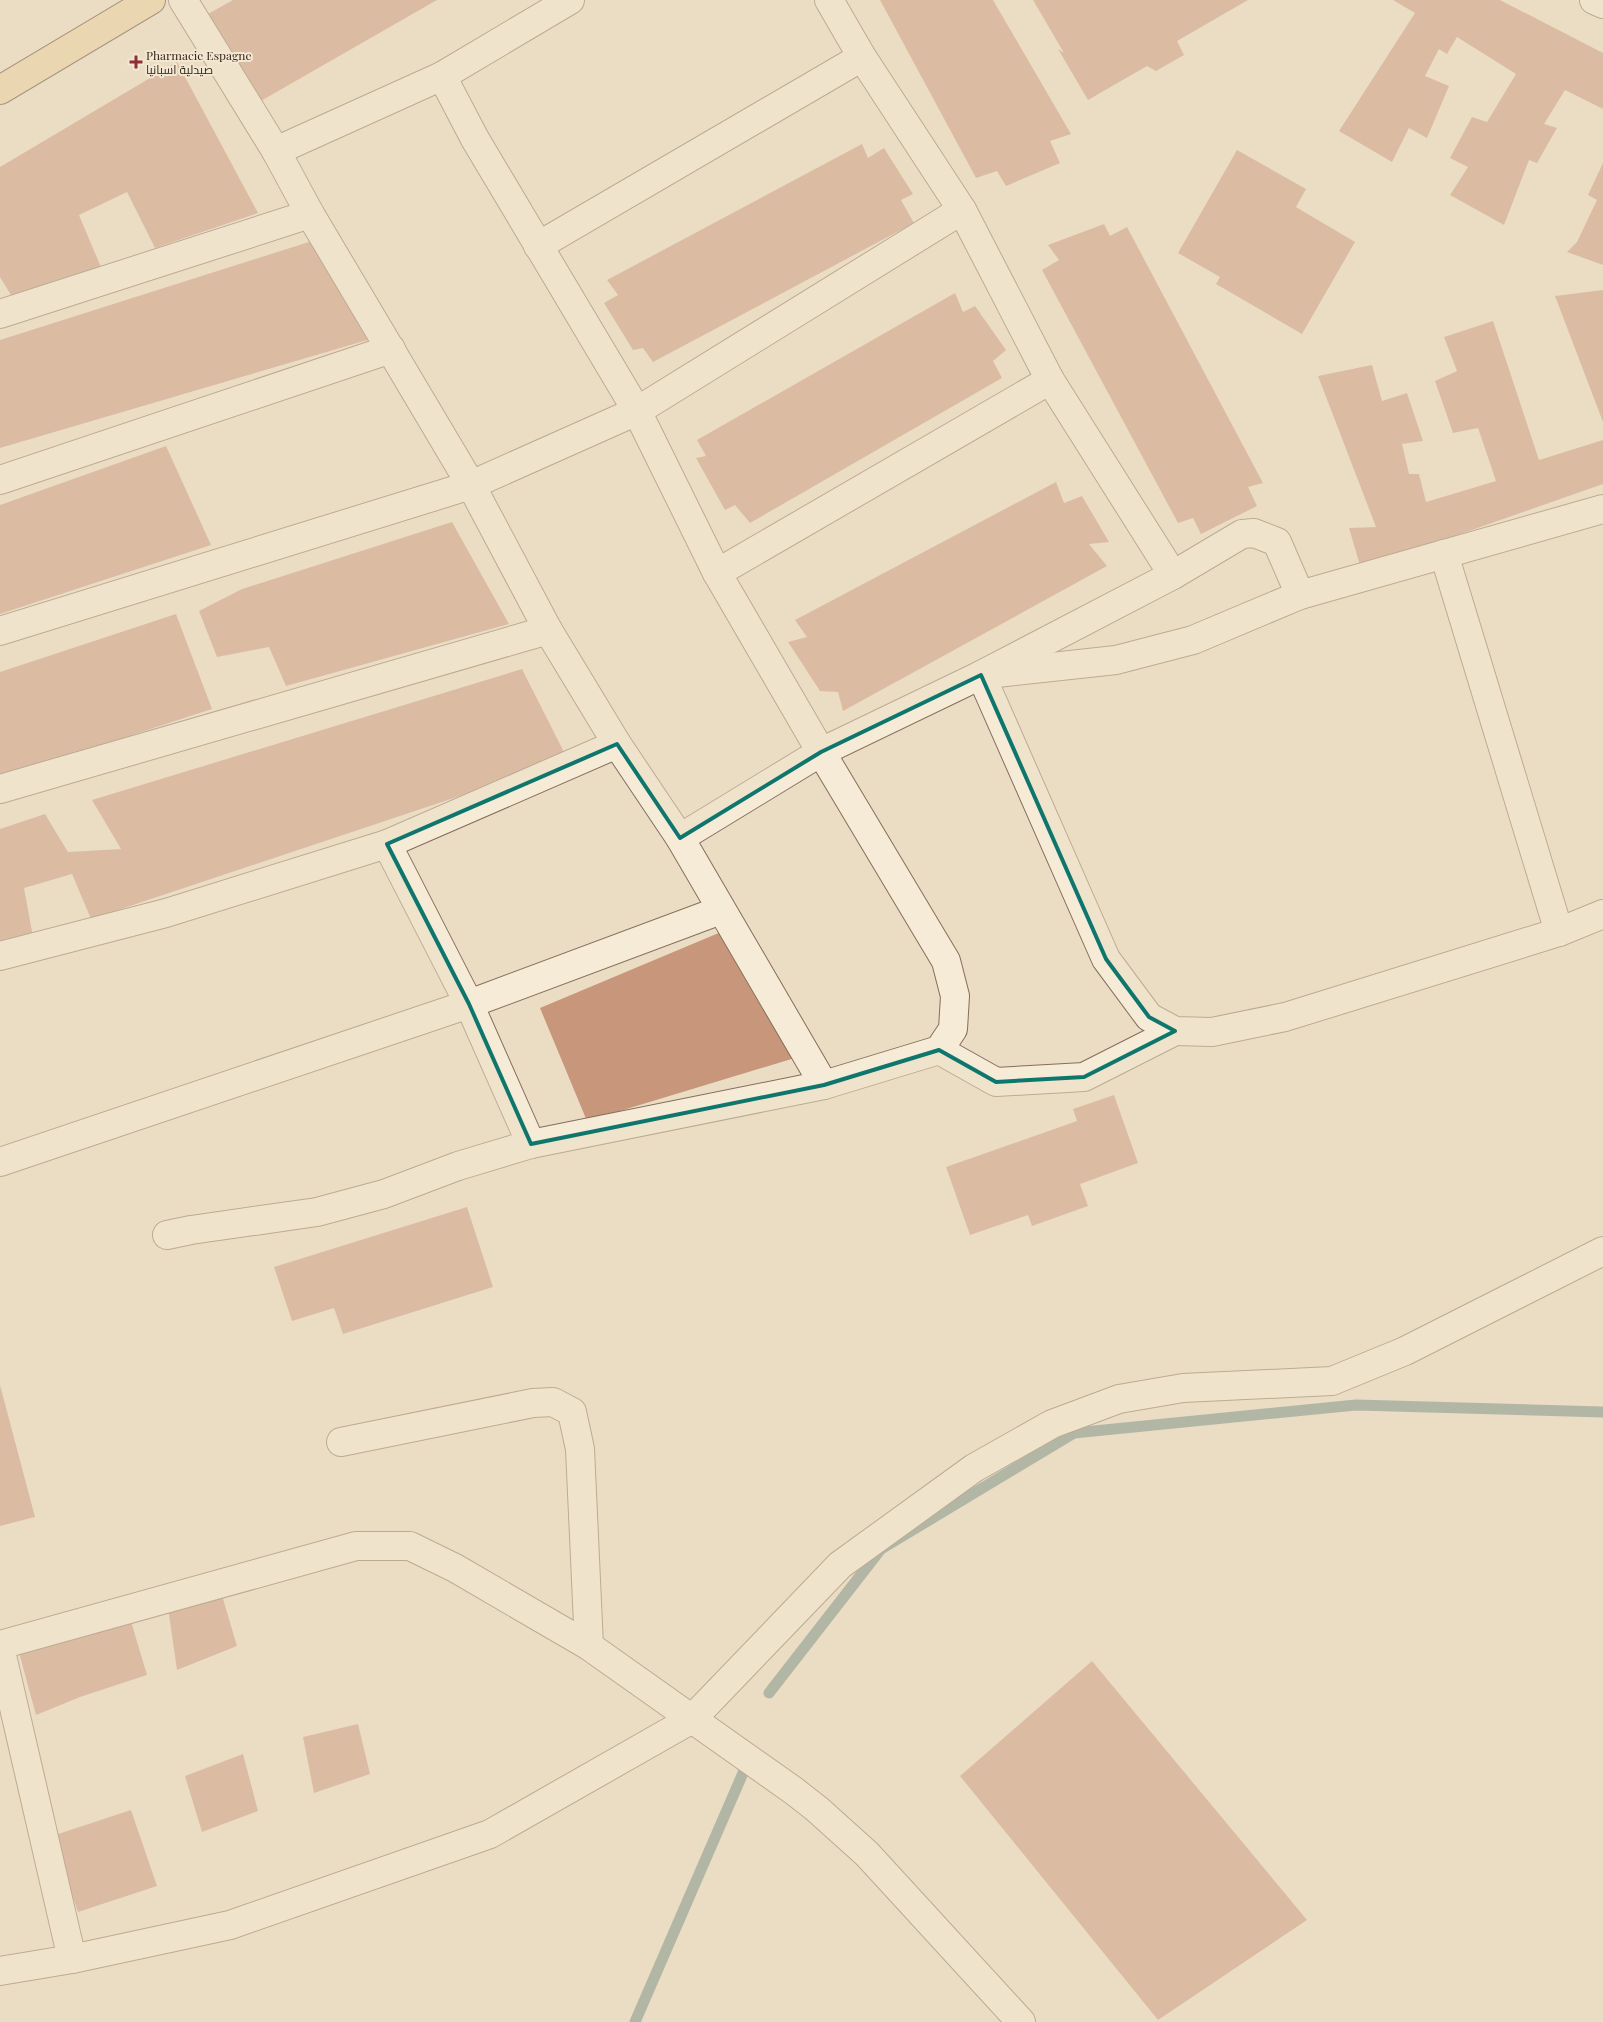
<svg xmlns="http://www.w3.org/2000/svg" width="1603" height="2022" viewBox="0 0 1603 2022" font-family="'Playfair Display',Cairo,serif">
<rect width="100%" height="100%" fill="#ebddc3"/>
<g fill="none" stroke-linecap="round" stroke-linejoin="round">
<g stroke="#6d8b82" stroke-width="11">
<polyline points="769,1693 881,1549 1074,1433 1356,1405 1603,1412"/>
<polyline points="635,2022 746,1766"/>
</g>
</g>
<g fill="#c7967b">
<polygon points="233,0 437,0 259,102 208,14"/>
<polygon points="880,0 993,0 1071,134 1050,141 1060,163 1006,186 997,171 976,178"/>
<polygon points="1033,0 1248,0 1177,41 1184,55 1156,71 1147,66 1088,100 1058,49 1064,53"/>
<polygon points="1393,0 1500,0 1603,53 1603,109 1565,90 1544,124 1557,128 1537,163 1529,160 1504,225 1450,195 1468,167 1450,158 1472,117 1487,122 1516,74 1457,37 1447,54 1439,49 1425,76 1449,86 1427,138 1409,128 1392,162 1339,131 1415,13"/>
<polygon points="177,62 258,213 155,248 127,192 79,215 103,272 14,300 0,277 0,167"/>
<polygon points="862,144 868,158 884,148 913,194 901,200 914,223 653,362 643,348 633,350 604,303 618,295 607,280"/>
<polygon points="1237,150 1306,189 1296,207 1355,242 1302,334 1216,284 1220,277 1178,253"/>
<polygon points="1603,163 1603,265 1567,252 1577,242 1597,200 1588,195"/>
<polygon points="1104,224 1110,236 1127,227 1263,483 1248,487 1257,506 1201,534 1193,518 1178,523 1042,270 1059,260 1048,245"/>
<polygon points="312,241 371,339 0,448 0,340"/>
<polygon points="1603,290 1603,422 1555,296"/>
<polygon points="955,293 963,312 975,306 1006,350 993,361 1002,378 750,523 735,505 725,510 696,458 706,456 697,440"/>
<polygon points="1493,321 1539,460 1603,440 1603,484 1361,569 1349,528 1376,527 1318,376 1372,365 1382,401 1407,393 1423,441 1402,444 1409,474 1419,474 1426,502 1496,481 1478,428 1453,433 1435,381 1457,371 1444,337"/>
<polygon points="166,446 211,545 0,614 0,505"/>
<polygon points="1056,482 1064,503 1082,496 1109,542 1089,544 1107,566 843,711 838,692 820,691 788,642 807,637 795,620"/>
<polygon points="452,522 509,624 286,686 269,647 217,657 199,611 242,589"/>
<polygon points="176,614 212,709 0,778 0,672"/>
<polygon points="522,669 568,760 91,919 72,874 24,888 33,937 0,944 0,829 45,814 68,852 121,849 92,800"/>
<polygon points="721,932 798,1057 587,1121 540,1008"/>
<polygon points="1114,1095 1138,1163 1080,1184 1088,1206 1032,1226 1028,1215 970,1235 946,1167 1077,1121 1073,1109"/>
<polygon points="467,1207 493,1287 343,1334 334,1308 292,1321 274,1267"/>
<polygon points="0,1385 35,1517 0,1526"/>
<polygon points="221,1592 237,1646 177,1670 167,1601"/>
<polygon points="130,1618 147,1675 80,1697 36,1715 18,1649"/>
<polygon points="1092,1661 1307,1920 1158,2020 960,1776"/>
<polygon points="358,1724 370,1774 314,1793 303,1737"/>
<polygon points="243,1754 258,1811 202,1832 185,1776"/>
<polygon points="131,1810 157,1886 78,1912 52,1836"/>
</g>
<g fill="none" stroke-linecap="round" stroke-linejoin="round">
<g stroke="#846e5b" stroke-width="30">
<g id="minor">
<polyline points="183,0 276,151 310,214 471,485 548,630 617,744 680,838 824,1085"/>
<polyline points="829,0 862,57 962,210 1050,380 1173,575"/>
<polyline points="1594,0 1603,4"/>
<polyline points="276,151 442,76 570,0"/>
<polyline points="538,246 862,57"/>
<polyline points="0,314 310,214"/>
<polyline points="0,480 391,349"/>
<polyline points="1444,554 1559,932"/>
<polyline points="717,573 1050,380"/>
<polyline points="0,631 471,485 637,411 962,210"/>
<polyline points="997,673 1116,660 1193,640 1300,595 1603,509"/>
<polyline points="981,675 1106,959 1149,1017 1175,1031 1212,1032 1285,1017 1559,932 1603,914"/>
<polyline points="0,789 548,630"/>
<polyline points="680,838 821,752 981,675 1173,575 1242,534 1254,533 1277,542 1300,595"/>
<polyline points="387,844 469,1004 531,1144"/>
<polyline points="0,956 166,913 387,844 617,744"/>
<polyline points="939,1050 996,1082 1084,1077 1175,1031"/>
<polyline points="0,1162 469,1004 721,910"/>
<polyline points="167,1235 191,1230 317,1212 384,1194 458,1166 531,1144 824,1085 939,1050 953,1029 955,996 946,961 821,752 717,573 637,411 475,139 442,76"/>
<polyline points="341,1442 533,1403 553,1402 572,1412 580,1449 589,1646"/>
<polyline points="0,1645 356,1546 410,1546 455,1568 589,1646 794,1791 817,1809 867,1854 1021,2022"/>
<polyline points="0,1647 72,1959"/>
<polyline points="0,1971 72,1959 230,1925 490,1834 692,1719 840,1565 974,1468 1052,1424 1119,1399 1183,1388 1332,1381 1405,1351 1603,1251"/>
</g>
</g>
<g stroke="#523d2f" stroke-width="30">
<polyline id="major" points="0,90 151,0"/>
</g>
<use href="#minor" stroke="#f6ebd6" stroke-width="28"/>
<use href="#major" stroke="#ecce9d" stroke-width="28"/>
</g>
<path d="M0 0H1603V2022H0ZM981,675L1106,959L1149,1017L1175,1031L1084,1077L996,1082L939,1050L824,1085L531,1144L469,1004L387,844L617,744L680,838L821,752Z" fill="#ebddc3" fill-opacity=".55" fill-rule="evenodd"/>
<path fill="none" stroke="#0f766e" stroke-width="4" stroke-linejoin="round" d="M981,675L1106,959L1149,1017L1175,1031L1084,1077L996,1082L939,1050L824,1085L531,1144L469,1004L387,844L617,744L680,838L821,752Z"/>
<path fill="#8f2f36" stroke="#f3e7d2" stroke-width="2" d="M133.5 54.5h5v5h5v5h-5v5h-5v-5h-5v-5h5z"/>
<g text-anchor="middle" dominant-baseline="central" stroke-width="4" stroke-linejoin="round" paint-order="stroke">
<g font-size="12" fill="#35281e" stroke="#f3e7d2" text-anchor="start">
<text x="146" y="55">Pharmacie Espagne<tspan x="146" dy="14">صيدلية اسبانيا</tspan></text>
</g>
</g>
</svg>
